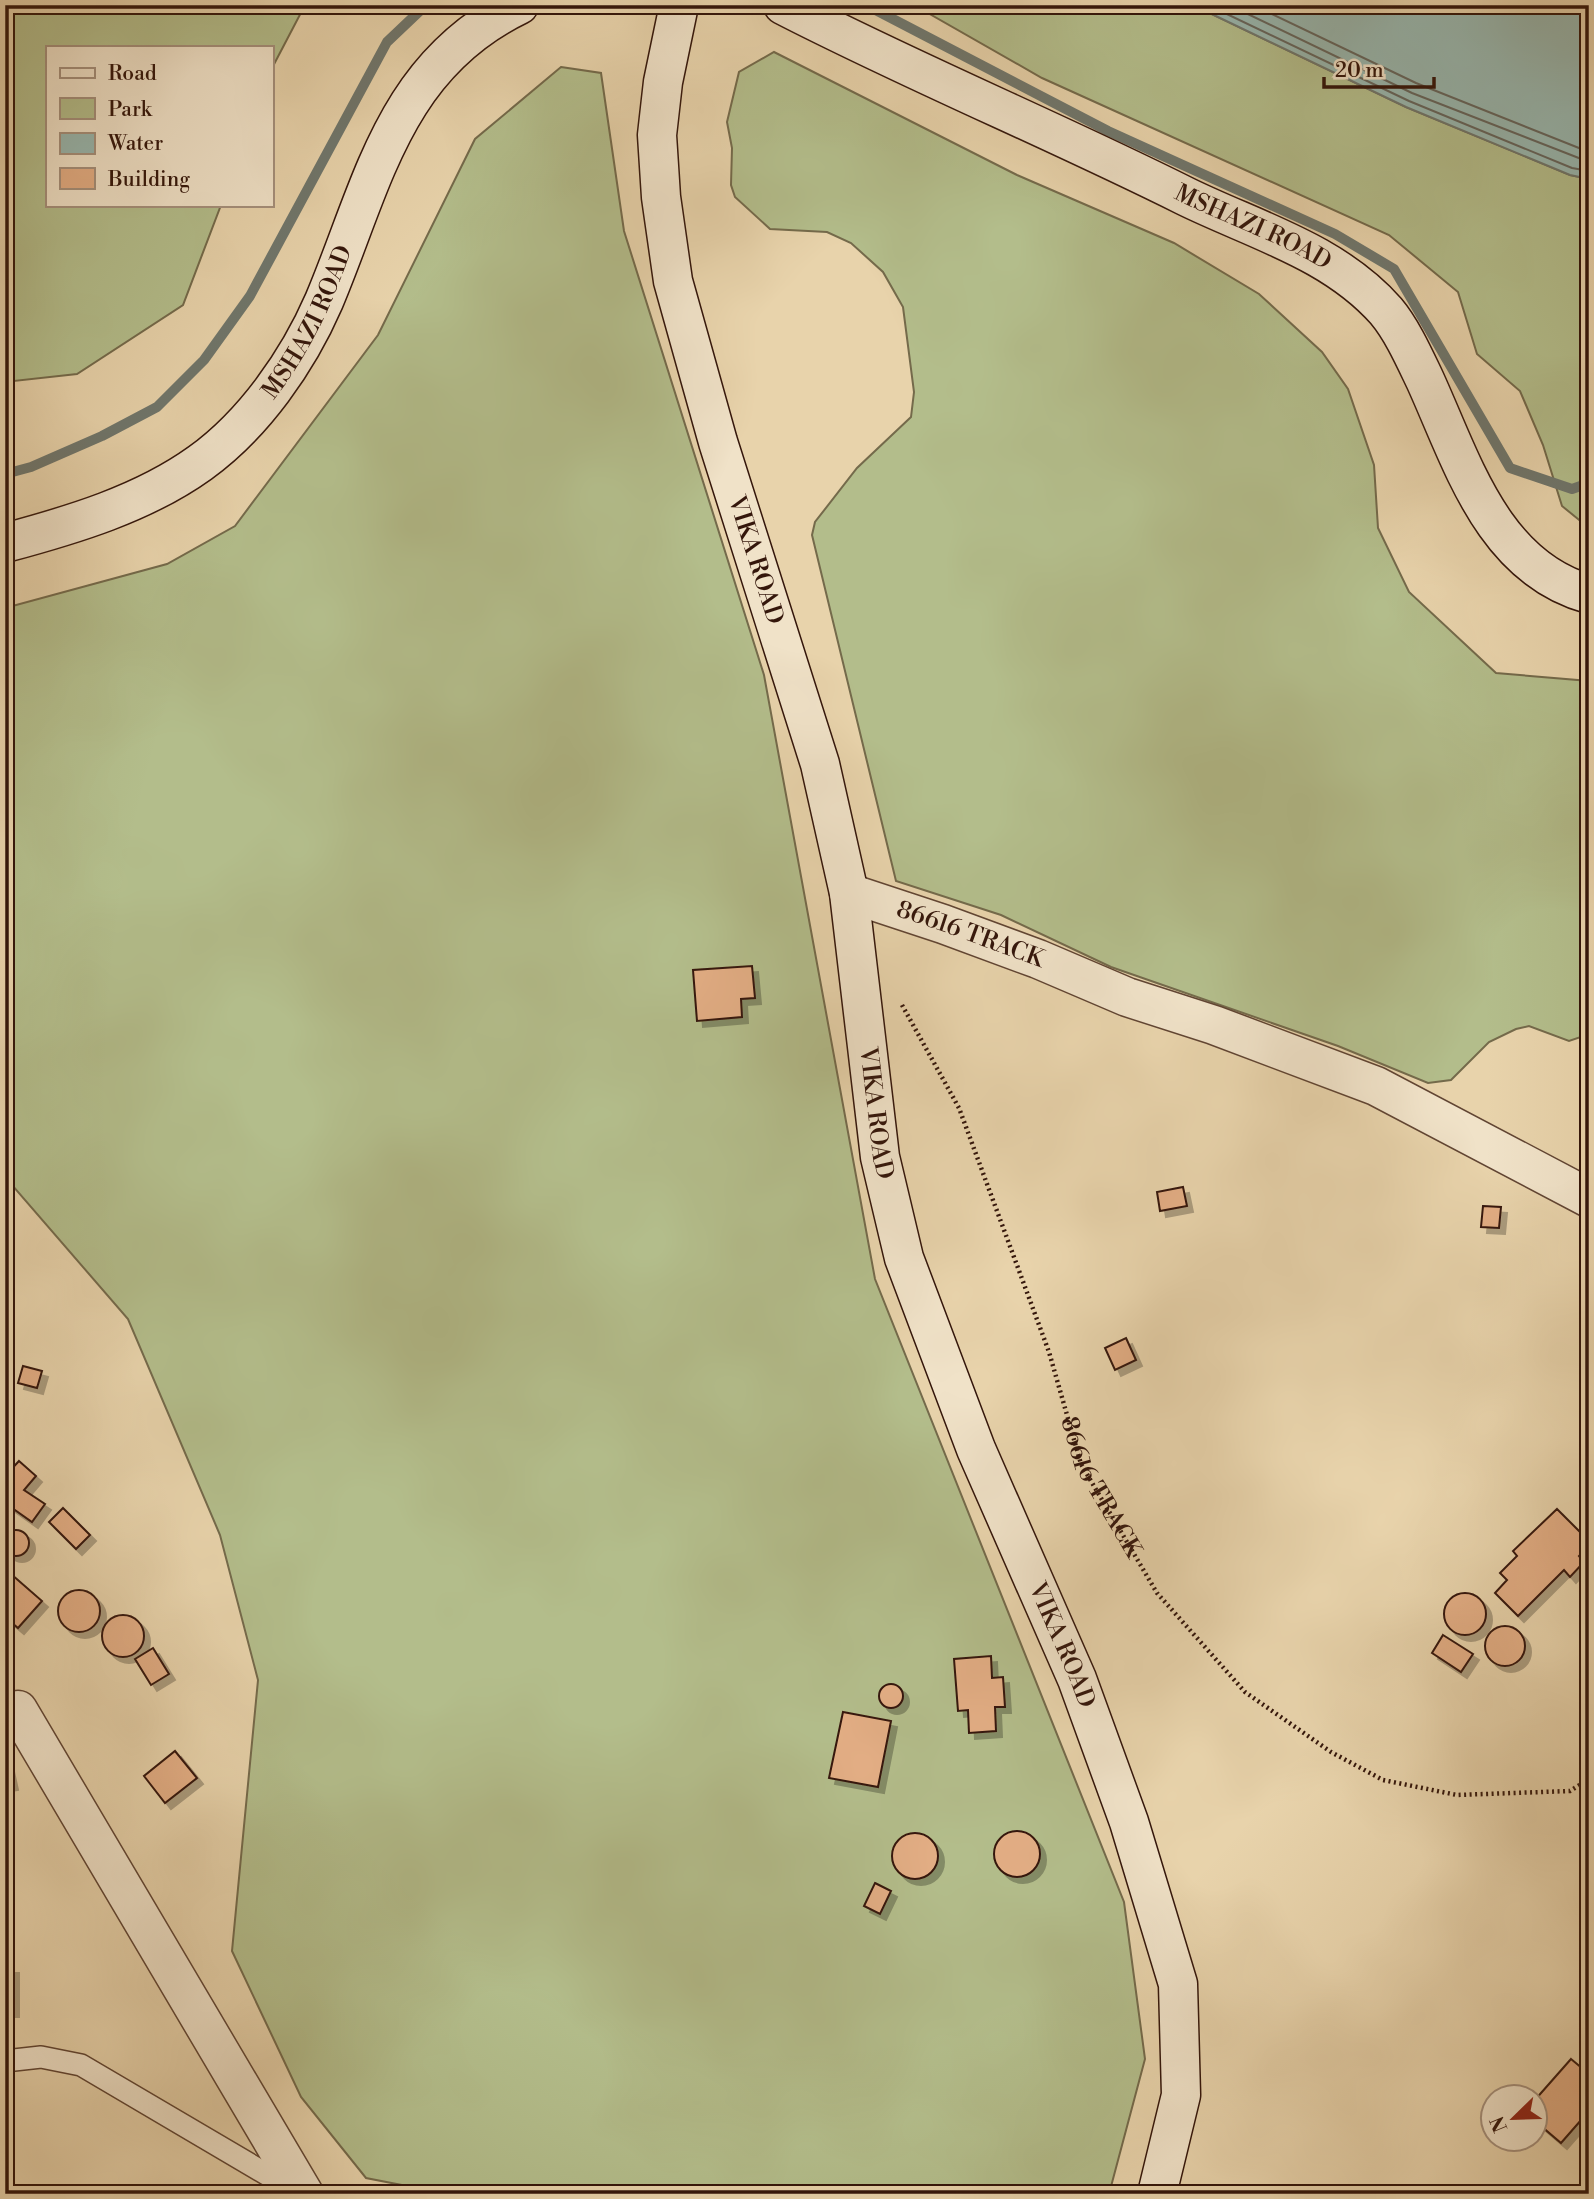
<svg xmlns="http://www.w3.org/2000/svg" width="1594" height="2199" viewBox="0 0 1594 2199" font-family="'Libre Bodoni',serif">
<defs>
<filter id="shadow"><feDropShadow dx="6" dy="6" stdDeviation="0" flood-color="#0004"/></filter>
</defs>
<rect width="100%" height="100%" fill="#e8d3ab"/>
<filter id="stains"><feTurbulence type="fractalNoise" baseFrequency=".00286" numOctaves="4"/><feColorMatrix values="0 0 0 0 .2 0 0 0 0 .09 0 0 0 0 .02 0 0 0 .5 -.17"/></filter>
<radialGradient id="worn" r=".72"><stop offset=".6" stop-color="#630" stop-opacity="0"/><stop offset="1" stop-color="#630" stop-opacity=".3"/></radialGradient>
<g fill="#b3bd8b" stroke="#746a4b" stroke-width="2">
<polygon points="5,5 305,5 271,70 271,47 47,47 47,205 221,205 183,305 77,374 5,382"/>
<polygon points="914,5 1193,5 1406,107 1570,175 1589,179 1589,528 1562,506 1543,445 1520,391 1477,354 1458,292 1389,235 1042,78"/>
<polygon points="774,52 1017,175 1174,243 1259,294 1322,352 1348,389 1374,465 1378,528 1409,592 1496,673 1589,681 1589,1027 1581,1037 1569,1041 1529,1026 1516,1029 1489,1042 1451,1080 1428,1083 1338,1046 1111,967 1001,915 896,881 812,535 815,522 857,468 911,417 914,392 903,307 883,272 851,243 827,232 770,229 735,197 731,185 732,148 727,122 739,72"/>
<polygon points="561,67 601,73 624,231 764,675 875,1279 1124,1902 1145,2059 1109,2194 448,2194 366,2178 301,2097 232,1951 258,1680 220,1535 128,1319 5,1177 5,608 167,564 235,526 378,335 475,139"/>
</g>
<polygon fill="#98b7af" stroke="#70776d" stroke-width="2" points="1193,5 1589,5 1589,179 1570,175 1406,107"/>
<g fill="none" stroke-linecap="round" stroke-linejoin="round">
<g stroke="#66665d" stroke-width="2">
<polyline points="1208,5 1409,101 1572,168 1589,171"/>
<polyline points="1229,5 1412,93 1589,162"/>
<polyline points="1253,5 1416,83 1589,152"/>
</g>
<g stroke="#70776d" stroke-width="10">
<polyline points="866,5 1108,131 1335,234 1394,269 1510,468 1572,489 1589,483"/>
<polyline points="5,474 31,467 102,436 157,407 204,360 250,296 387,42 426,5"/>
</g>
</g>
<g fill="#e3ae85" stroke="#34160b" stroke-width="2" filter="url(#shadow)">
<polygon points="752,966 755,998 741,999 742,1017 697,1021 693,970"/>
<polygon points="1183,1187 1187,1206 1160,1211 1157,1192"/>
<polygon points="1483,1206 1501,1207 1499,1228 1481,1227"/>
<polygon points="1126,1338 1136,1360 1115,1370 1105,1348"/>
<polygon points="23,1366 42,1371 37,1388 18,1383"/>
<polygon points="19,1461 36,1476 24,1490 45,1504 32,1522 5,1503 5,1476"/>
<polygon points="63,1508 90,1535 76,1549 49,1522"/>
<polygon points="1557,1509 1589,1541 1589,1546 1579,1556 1584,1562 1570,1577 1564,1570 1518,1616 1495,1593 1507,1580 1500,1573 1517,1556 1513,1551"/>
<circle cx="16" cy="1543" r="13"/>
<polygon points="11,1574 42,1601 18,1628 5,1617 5,1581"/>
<circle cx="79" cy="1611" r="21"/>
<circle cx="1465" cy="1614" r="21"/>
<circle cx="123" cy="1636" r="21"/>
<circle cx="1505" cy="1646" r="20"/>
<polygon points="1443,1635 1473,1654 1461,1672 1432,1653"/>
<polygon points="153,1648 169,1674 151,1685 135,1659"/>
<polygon points="991,1656 992,1678 1003,1677 1005,1707 995,1707 996,1731 969,1733 968,1710 958,1711 954,1659"/>
<circle cx="891" cy="1696" r="12"/>
<polygon points="843,1712 891,1721 878,1787 829,1778"/>
<polygon points="175,1751 197,1778 165,1803 144,1776"/>
<polygon points="5,1752 12,1784 5,1785"/>
<circle cx="1017" cy="1854" r="23"/>
<circle cx="915" cy="1856" r="23"/>
<polygon points="875,1883 891,1891 880,1914 864,1906"/>
<rect x="5" y="1967" width="8" height="44"/>
<polygon points="1571,2059 1589,2074 1589,2111 1561,2143 1534,2120 1534,2101"/>
</g>
<g fill="none" stroke-linecap="round" stroke-linejoin="round">
<g stroke="#614533" stroke-width="24">
<polyline id="lane" points="5,2061 41,2057 81,2065 295,2191"/>
</g>
<g stroke="#614533" stroke-width="41">
<g id="street">
<path id="s2" d="M849,893L943,924L1038,959L1127,997L1214,1025L1376,1086L1589,1198"/>
<polyline points="18,1710 304,2194"/>
</g>
</g>
<g stroke="#34160b" stroke-width="41">
<g id="secondary">
<path id="s3" d="M679,5L663,82L657,135L661,197L673,281L718,442L820,764L849,893L880,1157L904,1258L976,1449L1077,1679L1129,1822L1178,1984L1181,2095L1157,2194"/>
<path id="s4" d="M783,5C915,73 1053,130 1185,196C1254,230 1333,251 1386,311C1402,330 1414,357 1425,380C1462,461 1492,567 1589,594"/>
<path id="s5" d="M5,543C72,525 143,504 200,463C254,424 298,361 324,301C373,185 393,66 519,5"/>
</g>
</g>
<path stroke="#34160b" stroke-width="4.5" stroke-dasharray="2 3.5" stroke-linecap="butt" id="s1" d="M902,1005L959,1108L1049,1352L1081,1464L1157,1593L1245,1692L1331,1752L1383,1780L1457,1795L1570,1791L1589,1779"/>
<use href="#lane" stroke="#f0e2c8" stroke-width="21"/>
<use href="#street" stroke="#f0e2c8" stroke-width="38"/>
<use href="#secondary" stroke="#f0e2c8" stroke-width="38"/>
</g>
<g text-anchor="middle" dominant-baseline="central" stroke-width="7" stroke-linejoin="round" paint-order="stroke">
<g font-size="24" fill="#34160b" stroke="#f0e2c8">
<text stroke="none"><textPath href="#s4" startOffset="520">MSHAZI ROAD</textPath></text>
<text stroke="none"><textPath href="#s5" startOffset="392">MSHAZI ROAD</textPath></text>
<text stroke="none"><textPath href="#s3" startOffset="570">VIKA ROAD</textPath></text>
<text stroke="none"><textPath href="#s2" startOffset="128">86616 TRACK</textPath></text>
<text stroke="none"><textPath href="#s3" startOffset="1138">VIKA ROAD</textPath></text>
<text stroke="none"><textPath href="#s1" startOffset="523">86616 TRACK</textPath></text>
<text stroke="none"><textPath href="#s3" startOffset="1704">VIKA ROAD</textPath></text>
</g>
</g>
<rect width="1594" height="2199" fill="none" stroke="#e8d3ab" stroke-width="28"/>
<rect x="7" y="7" width="1580" height="2185" fill="none" stroke="#34160b" stroke-width="3.5"/>
<rect x="14" y="14" width="1566" height="2171" fill="none" stroke="#34160b" stroke-width="2"/>
<rect x="46" y="46" width="228" height="161" fill="#f0e2c8" stroke="#a5907c" stroke-width="2"/>
<rect x="60" y="68" width="35" height="10" fill="#f0e2c8" stroke="#a5907c" stroke-width="2"/>
<text x="108" y="80" font-size="21" fill="#34160b">Road</text>
<rect x="60" y="98" width="35" height="21" fill="#b3bd8b" stroke="#a5907c" stroke-width="2"/>
<text x="108" y="116" font-size="21" fill="#34160b">Park</text>
<rect x="60" y="133" width="35" height="21" fill="#98b7af" stroke="#a5907c" stroke-width="2"/>
<text x="108" y="150" font-size="21" fill="#34160b">Water</text>
<rect x="60" y="168" width="35" height="21" fill="#e3ae85" stroke="#a5907c" stroke-width="2"/>
<text x="108" y="186" font-size="21" fill="#34160b">Building</text>
<g transform="translate(1514 2118) rotate(247)"><circle r="33" fill="#f0e2c8" stroke="#a5907c" stroke-width="2"/>
<path d="M0-5L12 26L0 18L-12 26Z" fill="#8f2418"/>
<text y="-10" font-size="19" font-weight="bold" text-anchor="middle" fill="#34160b">N</text>
</g>
<path d="M1324 77v10h110v-10" fill="none" stroke="#34160b" stroke-width="3.5"/>
<text x="1335" y="77" font-size="21" fill="#34160b" stroke="#f0e2c8" stroke-width="5" paint-order="stroke">20 m</text>
<rect width="100%" height="100%" filter="url(#stains)"/>
<rect width="100%" height="100%" fill="url(#worn)"/>
</svg>
